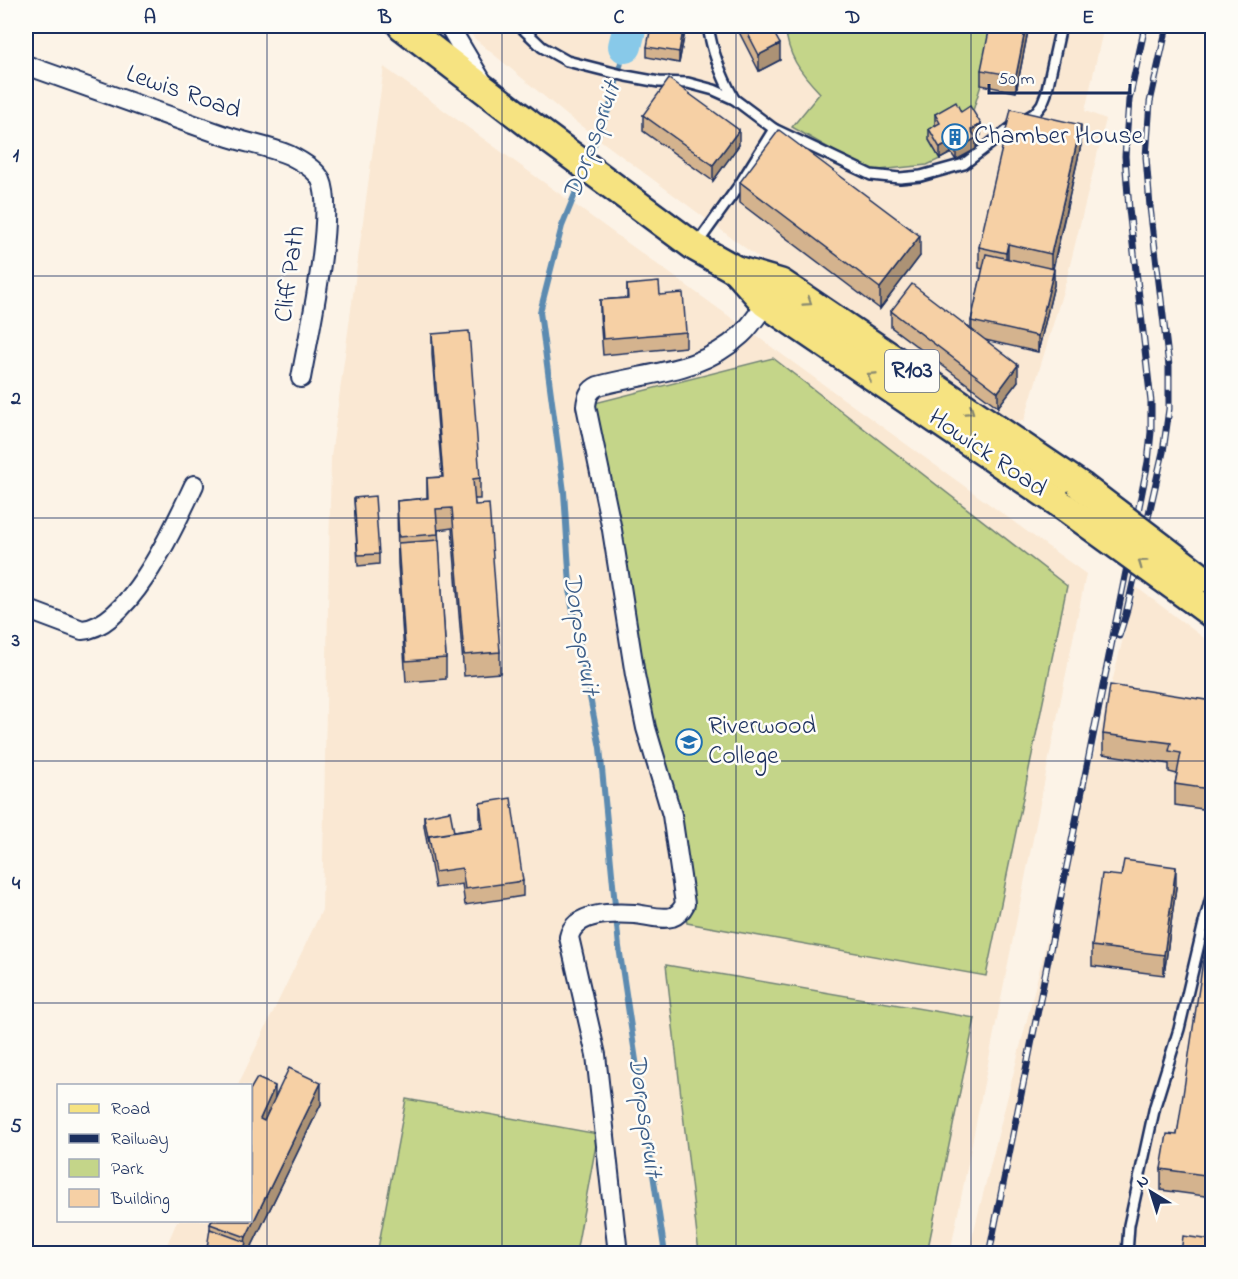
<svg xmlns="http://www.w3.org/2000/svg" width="1238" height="1279" viewBox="0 0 1238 1279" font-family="'Indie Flower',sans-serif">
<rect width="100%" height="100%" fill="#fcf3e7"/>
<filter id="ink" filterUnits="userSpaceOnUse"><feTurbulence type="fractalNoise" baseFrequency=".0167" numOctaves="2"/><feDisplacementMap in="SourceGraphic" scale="12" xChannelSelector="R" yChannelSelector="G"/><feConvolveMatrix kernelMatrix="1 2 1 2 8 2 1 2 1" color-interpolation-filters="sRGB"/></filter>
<g filter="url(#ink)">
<g fill="#fae8d3">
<polygon points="466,26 1104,26 1085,111 1106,119 1066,281 1024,421 978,421 569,117 474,38"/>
<polygon points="384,67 1086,574 950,1253 163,1254 177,1221 250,1220 250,1086 238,1085 322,910 331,457"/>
<polygon points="1136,587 1212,644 1212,1253 968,1254"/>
</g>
<g fill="#c4d589" stroke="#708274" stroke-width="1.5">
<path d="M785,26H993L981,85L971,117L929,140L940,159L927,165L869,171L792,127L820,93C799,71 788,56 785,26Z"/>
<polygon points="773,358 1067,586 986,976 687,923 595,403"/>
<polygon points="666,965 975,1018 927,1253 699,1253"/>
<polygon points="406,1099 598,1134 576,1253 377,1254"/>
</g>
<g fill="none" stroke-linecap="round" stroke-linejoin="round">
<g stroke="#5c8bb1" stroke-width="6">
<polyline points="588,159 611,103 625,46"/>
<polyline points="584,172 562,226 540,312 564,492 571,601 600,748 619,947 665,1254"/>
</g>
<polyline stroke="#88c9e9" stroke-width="34" points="625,46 630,26"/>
<g stroke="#1b2f5e" stroke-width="14">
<g id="lane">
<polyline points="520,26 542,47 567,61 626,76 659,82 688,83 714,90 734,99 774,129 871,175 900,178 921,176 964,164 1012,127 1035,113 1042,104 1046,94 1061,26"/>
<path d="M708,26C712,52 721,75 734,99"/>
<polyline points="697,244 740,184 774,129"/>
<polyline points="1127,1254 1129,1225 1155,1106 1179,1029 1204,923 1212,894"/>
</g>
</g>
<g stroke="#1b2f5e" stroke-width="22">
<g id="street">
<polyline points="449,26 483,83"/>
<path d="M26,65C91,88 157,112 223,135C245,143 268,146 289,155C299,160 316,169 321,180C336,213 308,338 301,378"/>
<path d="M26,609L82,630C130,627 176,523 194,485"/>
<path d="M618,1254L596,1055L569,937C575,911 614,913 635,914C646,915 661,920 672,917C678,915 682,910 685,904L672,815L646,728L635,675L612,530L586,406C587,397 589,390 598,386C649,372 700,373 741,335C753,324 762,308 772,295"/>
</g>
</g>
<g stroke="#1b2f5e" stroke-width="32">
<g id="primary">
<polyline points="402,26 537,130 695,247 736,270 781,283 1081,486"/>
<polyline points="736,270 765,303 1059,503"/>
<polyline points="1189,597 1212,614"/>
</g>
</g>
<use href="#lane" stroke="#fdfcf7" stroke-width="9"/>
<use href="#street" stroke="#fdfcf7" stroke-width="18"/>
<use href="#primary" stroke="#f6e381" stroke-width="27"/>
<g stroke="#1b2f5e" stroke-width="7">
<g id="rail">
<polyline points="1119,636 1126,614 1163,452 1169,409 1169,366 1150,207 1146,157 1150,102 1167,26"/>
<polyline points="989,1254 1148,462 1151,432 1151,402 1129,209 1125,156 1129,100 1145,26"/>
</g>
</g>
<use href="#rail" stroke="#fdfcf7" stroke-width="4.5" stroke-dasharray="14" stroke-linecap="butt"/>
<g stroke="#1b2f5e" stroke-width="32" stroke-linecap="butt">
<g id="primary-bridge">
<polyline points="1081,486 1202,578"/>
<polyline points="1059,503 1189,597"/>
</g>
</g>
<use href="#primary-bridge" stroke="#f6e381" stroke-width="27"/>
</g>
<g fill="#d4b38e" stroke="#1b2f5e" stroke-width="1.5">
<polygon points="686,26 679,63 647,57 647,47"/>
<polygon points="738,26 770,26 780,60 759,71 738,30"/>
<polygon points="1028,26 1028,31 1016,92 981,85 981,70"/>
<polygon points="961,112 981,135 976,138 976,149 956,160 951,153 940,159 929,140 929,129 935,126 935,114"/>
<polygon points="643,115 739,145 713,181 643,131"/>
<polygon points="1081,145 1053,269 1054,285 1038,352 985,340 1018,381 998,407 891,327 891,311 971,329 971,321 983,269 979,268 979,247"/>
<polygon points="740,182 920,256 880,309 740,203"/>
<polygon points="627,285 686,332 686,347 603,355 600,316 600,300 627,298"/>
<polygon points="432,334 480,478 480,499 474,499 500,652 500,673 464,676 452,528 438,530 446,658 446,679 406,682 398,564 397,501 427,498 427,478 442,477 432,355"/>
<polygon points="354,498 379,554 379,564 358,566"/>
<polygon points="1212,701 1209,810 1175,805 1175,784 1177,774 1169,772 1169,764 1103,754 1103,734"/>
<polygon points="480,803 523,881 523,896 465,905 462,884 435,888 424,826 424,816 454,832 481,828 480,819"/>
<polygon points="1212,804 1212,846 1209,845 1209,824"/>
<polygon points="1121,876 1176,887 1164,975 1092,966 1092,946"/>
<polygon points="1212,949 1212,1197 1161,1190 1161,1169 1177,1135"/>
<polygon points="275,1097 321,1104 248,1254 210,1229 210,1224"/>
</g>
<g fill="#ac9274" stroke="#1b2f5e" stroke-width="1.5">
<polygon points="684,26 686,26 679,63 679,52"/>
<polygon points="1026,26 1028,26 1028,31 1016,92 1016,76"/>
<polygon points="780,44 780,60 759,71 759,55"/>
<polygon points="981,124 981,135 971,140 971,130"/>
<polygon points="1081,125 1081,145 1051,275 1051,254"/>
<polygon points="739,130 739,145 713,181 713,165"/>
<polygon points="976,138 976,149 956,160 956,150"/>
<polygon points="951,142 951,153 940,159 940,148"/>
<polygon points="920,236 920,256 880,309 880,288"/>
<polygon points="1008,244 1008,265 1006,274 1006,253"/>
<polygon points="1054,269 1054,285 1038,352 1038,336"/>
<polygon points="1018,365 1018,381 998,407 998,392"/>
<polygon points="1212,765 1212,786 1209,810 1209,789"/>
<polygon points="1176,867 1176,887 1164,975 1164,955"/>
<polygon points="321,1083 321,1104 248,1254 243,1254 246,1237"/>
<polygon points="275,1086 275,1107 260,1139 260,1119"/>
</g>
<g fill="#f6d0a5" stroke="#1b2f5e" stroke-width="1.5">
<polygon points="651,26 684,26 679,52 647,47"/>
<polygon points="744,26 770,26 780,44 759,55"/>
<polygon points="990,26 1026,26 1016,76 981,70"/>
<polygon points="669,79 739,130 713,165 643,115"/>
<polygon points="956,102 961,112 970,106 981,124 971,130 976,138 956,150 951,142 940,148 929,129 940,123 935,114"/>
<polygon points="1011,109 1081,125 1051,254 1008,244 1006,253 979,247"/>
<polygon points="779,130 920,236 880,288 740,182"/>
<polygon points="986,254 1054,269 1038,336 971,321"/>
<polygon points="659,282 660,295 683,293 686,332 603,339 600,300 628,298 627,285"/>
<polygon points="912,284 1018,365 998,392 891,311"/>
<polygon points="469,331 480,478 473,479 475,505 489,504 500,652 464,655 452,508 436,509 438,534 399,537 397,501 428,498 427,478 443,477 432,334"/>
<polygon points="375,496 379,554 358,555 354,498"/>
<polygon points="439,540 446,658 406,661 398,543"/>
<polygon points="1110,685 1212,701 1212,765 1209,789 1175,784 1181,753 1169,751 1171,743 1103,734"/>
<polygon points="511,798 523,881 465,889 462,868 435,872 429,836 483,828 480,803"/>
<polygon points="1212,804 1212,825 1209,824"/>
<polygon points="450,811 454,832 429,836 429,842 424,816"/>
<polygon points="1124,860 1176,867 1164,955 1092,946 1102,874 1121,876"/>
<polygon points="1205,948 1212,949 1212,1176 1161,1169 1167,1134 1177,1135"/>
<polygon points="289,1068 321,1083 246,1237 210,1224 212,1221 250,1221 250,1090 257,1078 275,1086 260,1119 264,1121"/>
<polygon points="210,1229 246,1242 243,1254 206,1254"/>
<polygon points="1183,1236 1212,1240 1212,1254 1181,1254"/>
<polygon points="999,1248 1029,1254 999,1254"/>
<polygon points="1141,1249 1171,1254 1140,1254"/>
</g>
<defs><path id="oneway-chevron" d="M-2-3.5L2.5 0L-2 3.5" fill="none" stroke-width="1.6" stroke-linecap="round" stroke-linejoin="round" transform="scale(1.5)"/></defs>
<g stroke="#888970">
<use href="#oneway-chevron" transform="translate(808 302) rotate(34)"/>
<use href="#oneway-chevron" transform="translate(871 376) rotate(-146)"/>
<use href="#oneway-chevron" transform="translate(970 411) rotate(34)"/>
<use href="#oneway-chevron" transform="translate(1142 563) rotate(-144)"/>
</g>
</g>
<path fill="none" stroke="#1b2f5e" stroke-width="1.5" stroke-opacity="0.55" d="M267,26V1254M502,26V1254M736,26V1254M971,26V1254M26,276H1212M26,518H1212M26,761H1212M26,1003H1212"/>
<defs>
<g id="building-ring" transform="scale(1.35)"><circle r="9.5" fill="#fdfcf7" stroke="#1f6fb2" stroke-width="1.5"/><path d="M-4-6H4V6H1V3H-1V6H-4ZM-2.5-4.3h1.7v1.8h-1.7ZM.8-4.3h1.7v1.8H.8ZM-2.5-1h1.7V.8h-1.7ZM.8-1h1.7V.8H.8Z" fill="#1f6fb2"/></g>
<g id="school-ring" transform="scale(1.35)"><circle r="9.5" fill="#fdfcf7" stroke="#1f6fb2" stroke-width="1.5"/><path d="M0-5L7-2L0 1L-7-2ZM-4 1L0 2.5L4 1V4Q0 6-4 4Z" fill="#1f6fb2"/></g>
</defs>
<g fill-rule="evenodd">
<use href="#building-ring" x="955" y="137"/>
<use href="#school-ring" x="689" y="742"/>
</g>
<g text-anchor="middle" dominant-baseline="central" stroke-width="5" stroke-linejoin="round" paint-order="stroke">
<rect fill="#fdfcf7" stroke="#5f6c8c" stroke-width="1.5" x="885" y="350" width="54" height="42" rx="4.5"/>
<g font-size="24" font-weight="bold" fill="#1b2f5e">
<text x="912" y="371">R103</text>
</g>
<g font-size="26" fill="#1b2f5e" stroke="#fdfcf7">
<text transform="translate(183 93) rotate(19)">Lewis Road</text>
<text transform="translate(291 274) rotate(-82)">Cliff Path</text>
<text transform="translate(987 454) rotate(34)">Howick Road</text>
</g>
<g font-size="26" fill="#1b2f5e" stroke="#fdfcf7" text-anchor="start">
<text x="974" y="137">Chamber House</text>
<text x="708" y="727">Riverwood<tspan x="708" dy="30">College</tspan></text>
</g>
<g font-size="27" font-style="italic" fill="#3c5d88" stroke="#fdfcf7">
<text transform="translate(593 141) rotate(-70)">Dorpspruit</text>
<text transform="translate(580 634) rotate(81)">Dorpspruit</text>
<text transform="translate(644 1116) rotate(82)">Dorpspruit</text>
</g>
</g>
<rect width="1238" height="1279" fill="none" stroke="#fdfcf7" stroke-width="66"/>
<rect x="57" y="1084" width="195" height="138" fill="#fdfcf7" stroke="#a3aaba" stroke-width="1.5"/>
<rect x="69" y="1104" width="30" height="9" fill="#f6e381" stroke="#a3aaba" stroke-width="1.5"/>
<text x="111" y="1114" font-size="18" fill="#1b2f5e">Road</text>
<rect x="69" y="1134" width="30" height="9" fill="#1b2f5e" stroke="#a3aaba" stroke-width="1.5"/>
<text x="111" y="1144" font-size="18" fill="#1b2f5e">Railway</text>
<rect x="69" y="1159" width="30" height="18" fill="#c4d589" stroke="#a3aaba" stroke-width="1.5"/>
<text x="111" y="1174" font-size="18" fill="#1b2f5e">Park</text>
<rect x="69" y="1189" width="30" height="18" fill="#f6d0a5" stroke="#a3aaba" stroke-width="1.5"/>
<text x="111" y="1204" font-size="18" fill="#1b2f5e">Building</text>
<g transform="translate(1151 1192) rotate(322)" stroke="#fdfcf7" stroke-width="4.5" paint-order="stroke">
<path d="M0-4.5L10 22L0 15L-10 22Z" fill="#1b2f5e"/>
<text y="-9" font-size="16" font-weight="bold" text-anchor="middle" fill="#1b2f5e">N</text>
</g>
<path d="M989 84v9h141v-9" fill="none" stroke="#1b2f5e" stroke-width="3"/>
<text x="998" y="84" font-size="18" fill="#1b2f5e" stroke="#fdfcf7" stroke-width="4.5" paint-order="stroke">50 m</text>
<rect x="33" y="33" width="1172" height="1213" fill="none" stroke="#1b2f5e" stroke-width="2"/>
<g font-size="20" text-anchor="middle" font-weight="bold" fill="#1b2f5e">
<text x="150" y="23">A</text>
<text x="385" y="23">B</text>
<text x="619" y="23">C</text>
<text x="853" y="23">D</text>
<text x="1088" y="23">E</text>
<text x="16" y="161">1</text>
<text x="16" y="404">2</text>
<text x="16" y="646">3</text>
<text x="16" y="889">4</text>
<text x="16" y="1132">5</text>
</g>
</svg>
